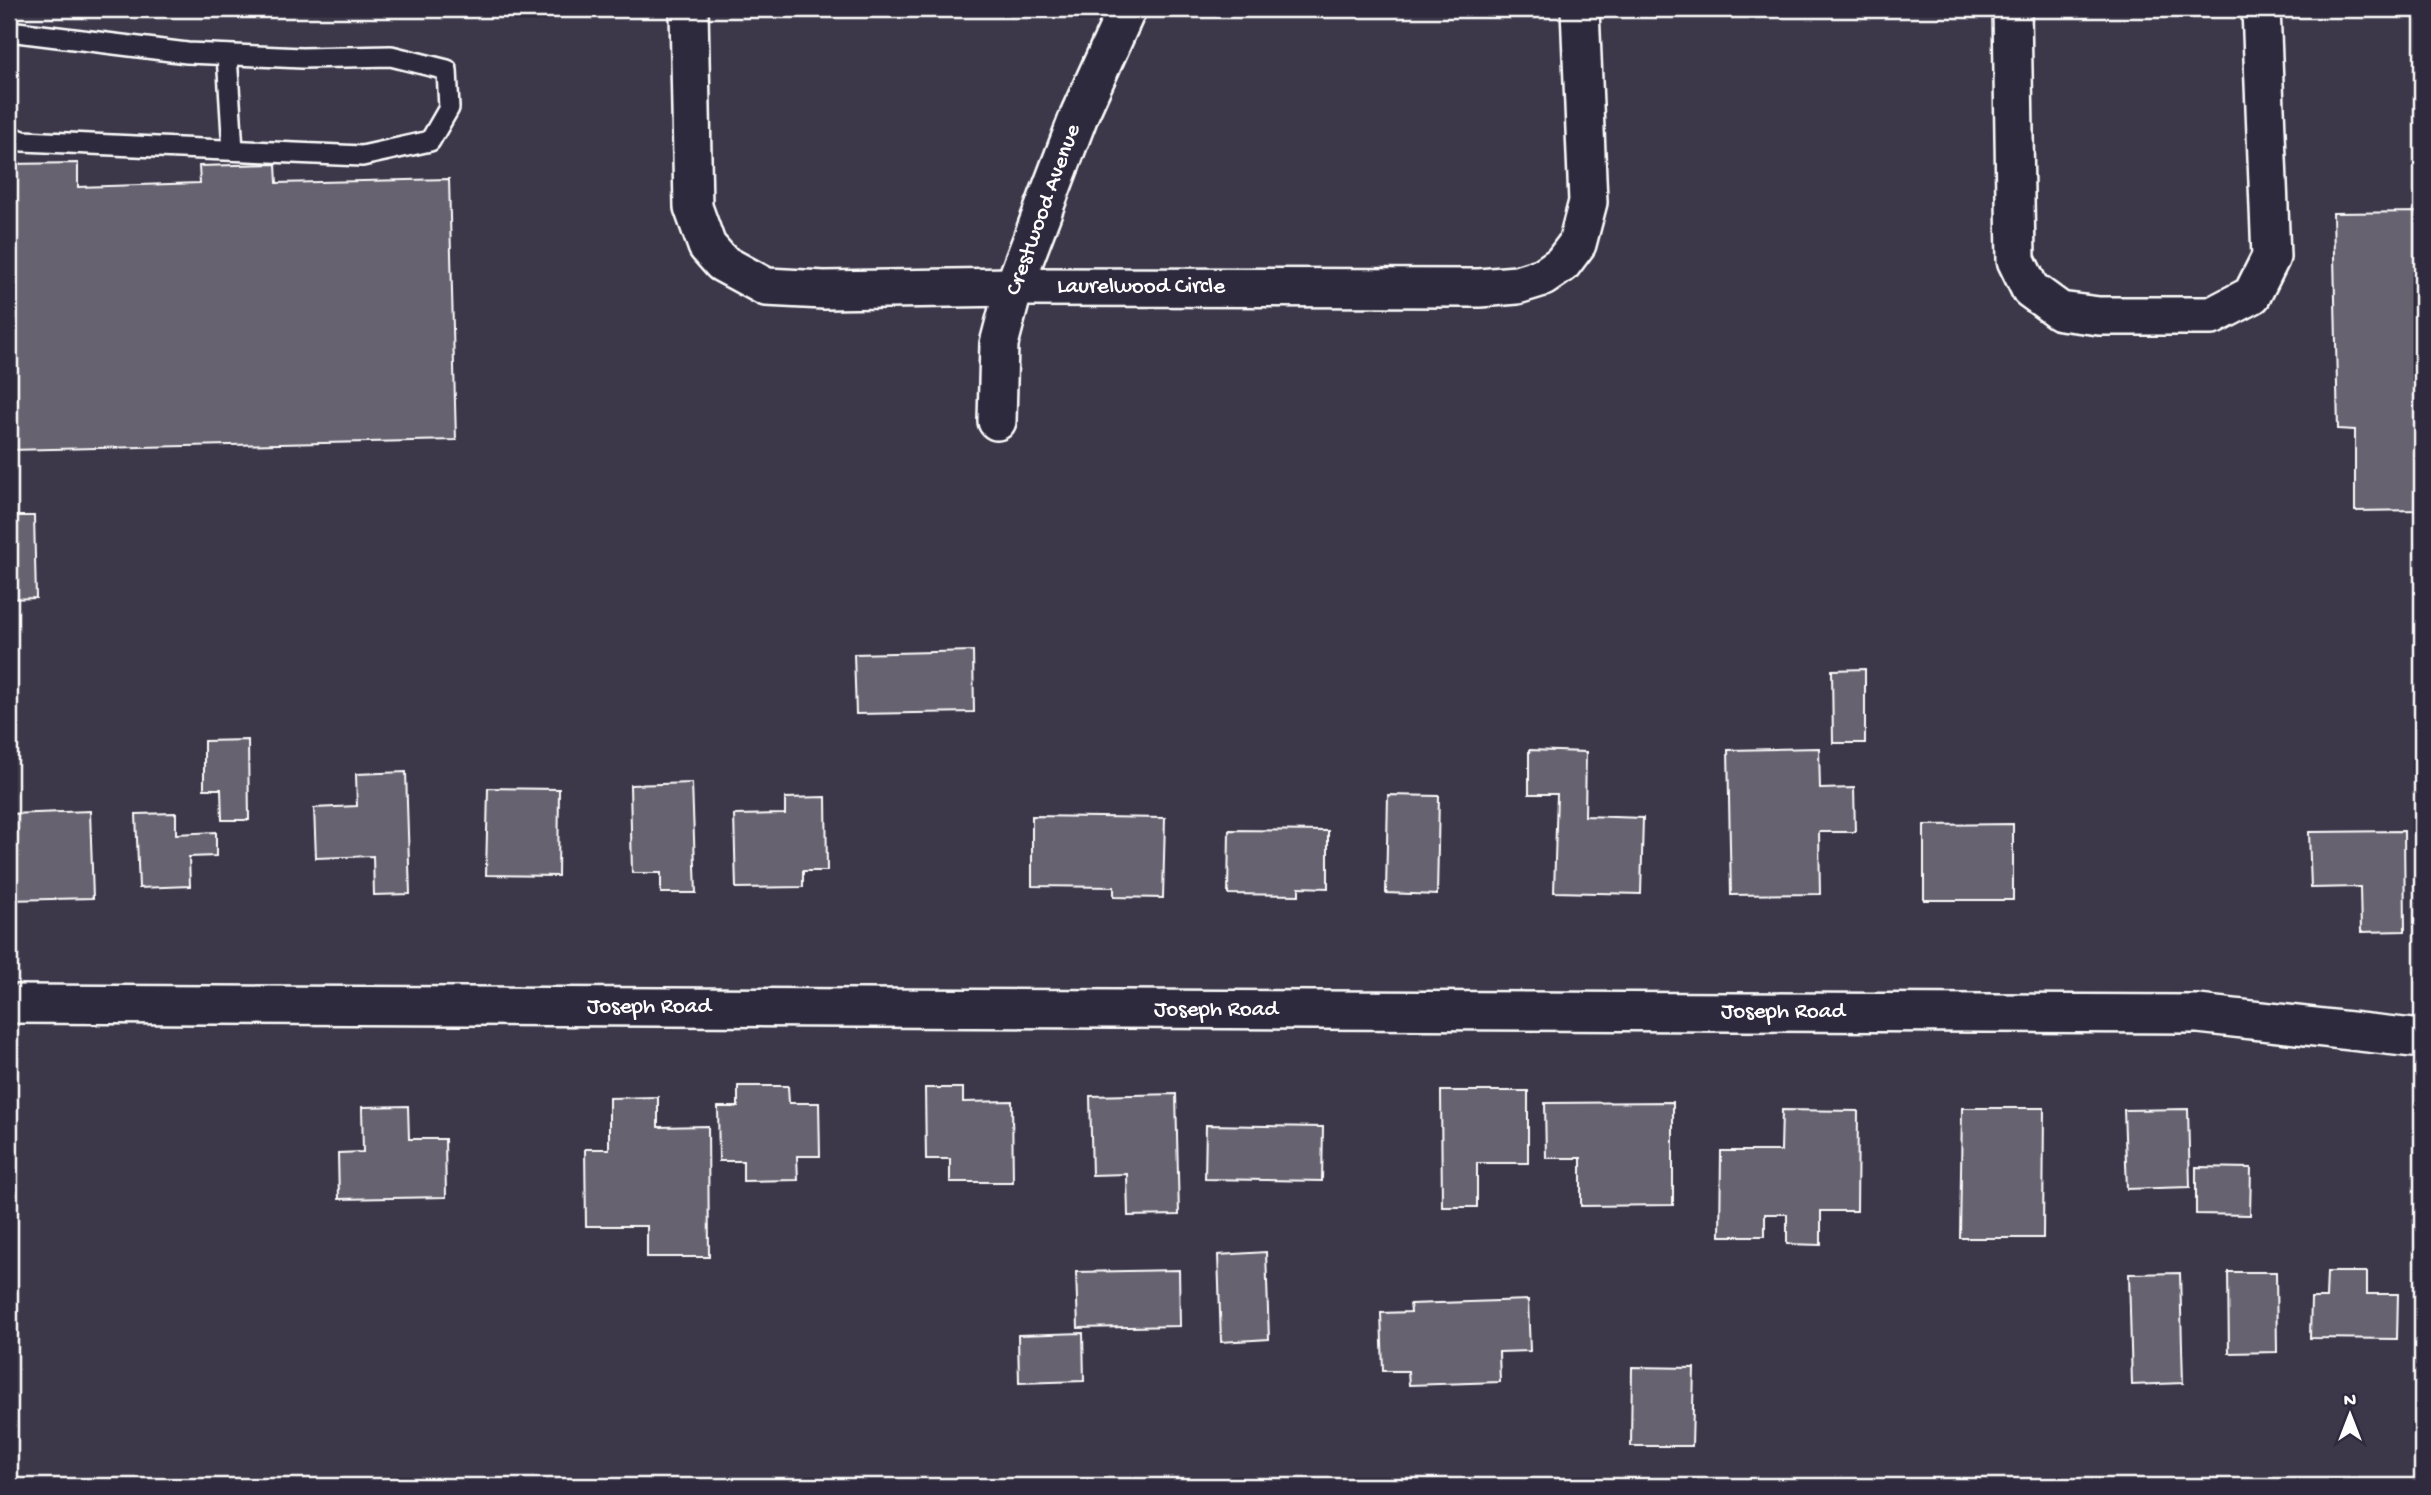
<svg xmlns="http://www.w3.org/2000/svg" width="2431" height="1495" viewBox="0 0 2431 1495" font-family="'Gochi Hand',sans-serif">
<rect width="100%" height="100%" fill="#3c3749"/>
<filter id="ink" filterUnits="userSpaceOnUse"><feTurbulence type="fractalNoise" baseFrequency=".0143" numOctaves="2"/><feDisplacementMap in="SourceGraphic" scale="14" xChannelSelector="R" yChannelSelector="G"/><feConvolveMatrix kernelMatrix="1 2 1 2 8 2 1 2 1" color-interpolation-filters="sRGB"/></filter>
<g filter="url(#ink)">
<g fill="#666270" stroke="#fff" stroke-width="2">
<polygon points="78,163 78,187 200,183 199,166 276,164 277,183 449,179 456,440 9,450 9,164"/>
<polygon points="2422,212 2422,510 2355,511 2355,430 2338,429 2333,213"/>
<polygon points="9,516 34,516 36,598 9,599"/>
<polygon points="973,651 974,712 856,714 854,654"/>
<polygon points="1865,669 1865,743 1833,743 1832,670"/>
<polygon points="248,740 249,820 222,820 221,789 204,789 204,741"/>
<polygon points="1819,748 1820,789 1854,788 1855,832 1819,832 1820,894 1731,895 1728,750"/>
<polygon points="1529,750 1586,752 1585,816 1643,818 1641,894 1554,892 1557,794 1529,794"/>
<polygon points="406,772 410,894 374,895 373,856 316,858 314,808 357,806 356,774"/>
<polygon points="692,783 696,893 661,893 661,873 632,873 630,785"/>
<polygon points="488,788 559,789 558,876 486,875"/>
<polygon points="1388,795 1439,796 1437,895 1386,893"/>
<polygon points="826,797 827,871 803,871 803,887 736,888 734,815 785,814 785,798"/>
<polygon points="90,811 93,898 9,900 9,814"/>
<polygon points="176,813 176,834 216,832 216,856 189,857 190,886 139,888 136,814"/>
<polygon points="1032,816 1165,818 1163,898 1114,897 1114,887 1032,886"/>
<polygon points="2013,824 2013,900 1924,900 1924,825"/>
<polygon points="1229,830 1328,831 1328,888 1299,887 1299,895 1228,894"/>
<polygon points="2404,831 2405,931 2361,932 2360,887 2311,888 2309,832"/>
<polygon points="738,1086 788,1086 789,1103 819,1103 820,1156 797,1156 798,1180 743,1181 743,1161 719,1161 718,1107 738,1107"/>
<polygon points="925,1088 963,1088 963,1102 1012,1101 1013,1182 950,1182 950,1159 926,1159"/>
<polygon points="1441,1091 1528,1091 1528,1163 1477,1163 1477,1207 1442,1207"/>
<polygon points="1176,1094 1179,1215 1128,1216 1127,1174 1092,1175 1090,1096"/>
<polygon points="658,1097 658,1127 708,1126 709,1257 647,1257 647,1226 586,1226 585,1149 609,1149 609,1098"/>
<polygon points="1673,1102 1673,1205 1581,1206 1581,1158 1546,1158 1545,1103"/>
<polygon points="408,1106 409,1139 445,1139 446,1197 339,1199 338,1153 363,1152 362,1107"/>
<polygon points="1962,1108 2044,1108 2043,1238 1960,1238"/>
<polygon points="2188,1109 2190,1187 2127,1189 2124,1110"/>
<polygon points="1782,1110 1858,1111 1857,1211 1821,1211 1821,1245 1787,1244 1787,1214 1765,1214 1765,1236 1720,1236 1721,1151 1781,1151"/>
<polygon points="1206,1125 1323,1127 1322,1181 1205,1179"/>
<polygon points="2196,1167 2251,1168 2250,1215 2196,1214"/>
<polygon points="1266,1252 1269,1339 1221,1342 1218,1255"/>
<polygon points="1179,1270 1180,1326 1078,1328 1076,1272"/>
<polygon points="2228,1272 2276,1272 2277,1352 2229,1353"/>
<polygon points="2327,1272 2367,1272 2367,1294 2398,1294 2397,1339 2310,1338 2311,1298 2326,1298"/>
<polygon points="2180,1273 2183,1383 2132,1385 2129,1274"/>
<polygon points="1528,1300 1530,1351 1499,1352 1500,1382 1409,1385 1408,1371 1383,1371 1381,1313 1411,1312 1410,1304"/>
<polygon points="1083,1333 1084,1381 1019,1383 1018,1335"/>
<polygon points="1632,1367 1694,1368 1692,1446 1631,1446"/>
</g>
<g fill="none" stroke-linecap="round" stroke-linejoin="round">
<g stroke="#fff" stroke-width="24">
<g id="lane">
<polyline points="9,31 187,53 302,58 391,56 447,70 449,108 430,141 362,156 23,141 9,136"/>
<polyline points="227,55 233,150"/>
</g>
</g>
<g stroke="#fff" stroke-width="42">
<g id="street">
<polyline points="689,9 693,207 707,246 722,263 766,287 824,290 1014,287 1479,288 1517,285 1543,277 1562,264 1577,244 1588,202 1580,9"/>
<polyline points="2012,9 2016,260 2030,289 2060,311 2099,316 2212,316 2252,295 2271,257 2261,9"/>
<polyline points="997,421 999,344 1014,287 1080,113 1127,9"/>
<polyline points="9,1004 2198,1014 2422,1039"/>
</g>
</g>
<use href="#lane" stroke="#2f2a3d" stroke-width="19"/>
<use href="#street" stroke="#2f2a3d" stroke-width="37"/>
</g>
</g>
<g text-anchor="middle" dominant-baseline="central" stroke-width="5" stroke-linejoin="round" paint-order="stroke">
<g font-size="23" fill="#fff" stroke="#2f2a3d">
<text transform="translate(1044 210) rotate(-70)">Crestwood Avenue</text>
<text x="1141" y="287">Laurelwood Circle</text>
<text x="649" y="1007">Joseph Road</text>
<text x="1216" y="1010">Joseph Road</text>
<text x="1783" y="1012">Joseph Road</text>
</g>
</g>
<rect width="2431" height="1495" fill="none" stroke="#2f2a3d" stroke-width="35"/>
<rect x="18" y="18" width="2396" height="1460" fill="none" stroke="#fff" stroke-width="2.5" filter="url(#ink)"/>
<g transform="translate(2350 1415)" stroke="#2f2a3d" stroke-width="5" paint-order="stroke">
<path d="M0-5L12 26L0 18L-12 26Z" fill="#ffffff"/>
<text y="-10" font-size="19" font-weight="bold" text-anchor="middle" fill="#ffffff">N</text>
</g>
</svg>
